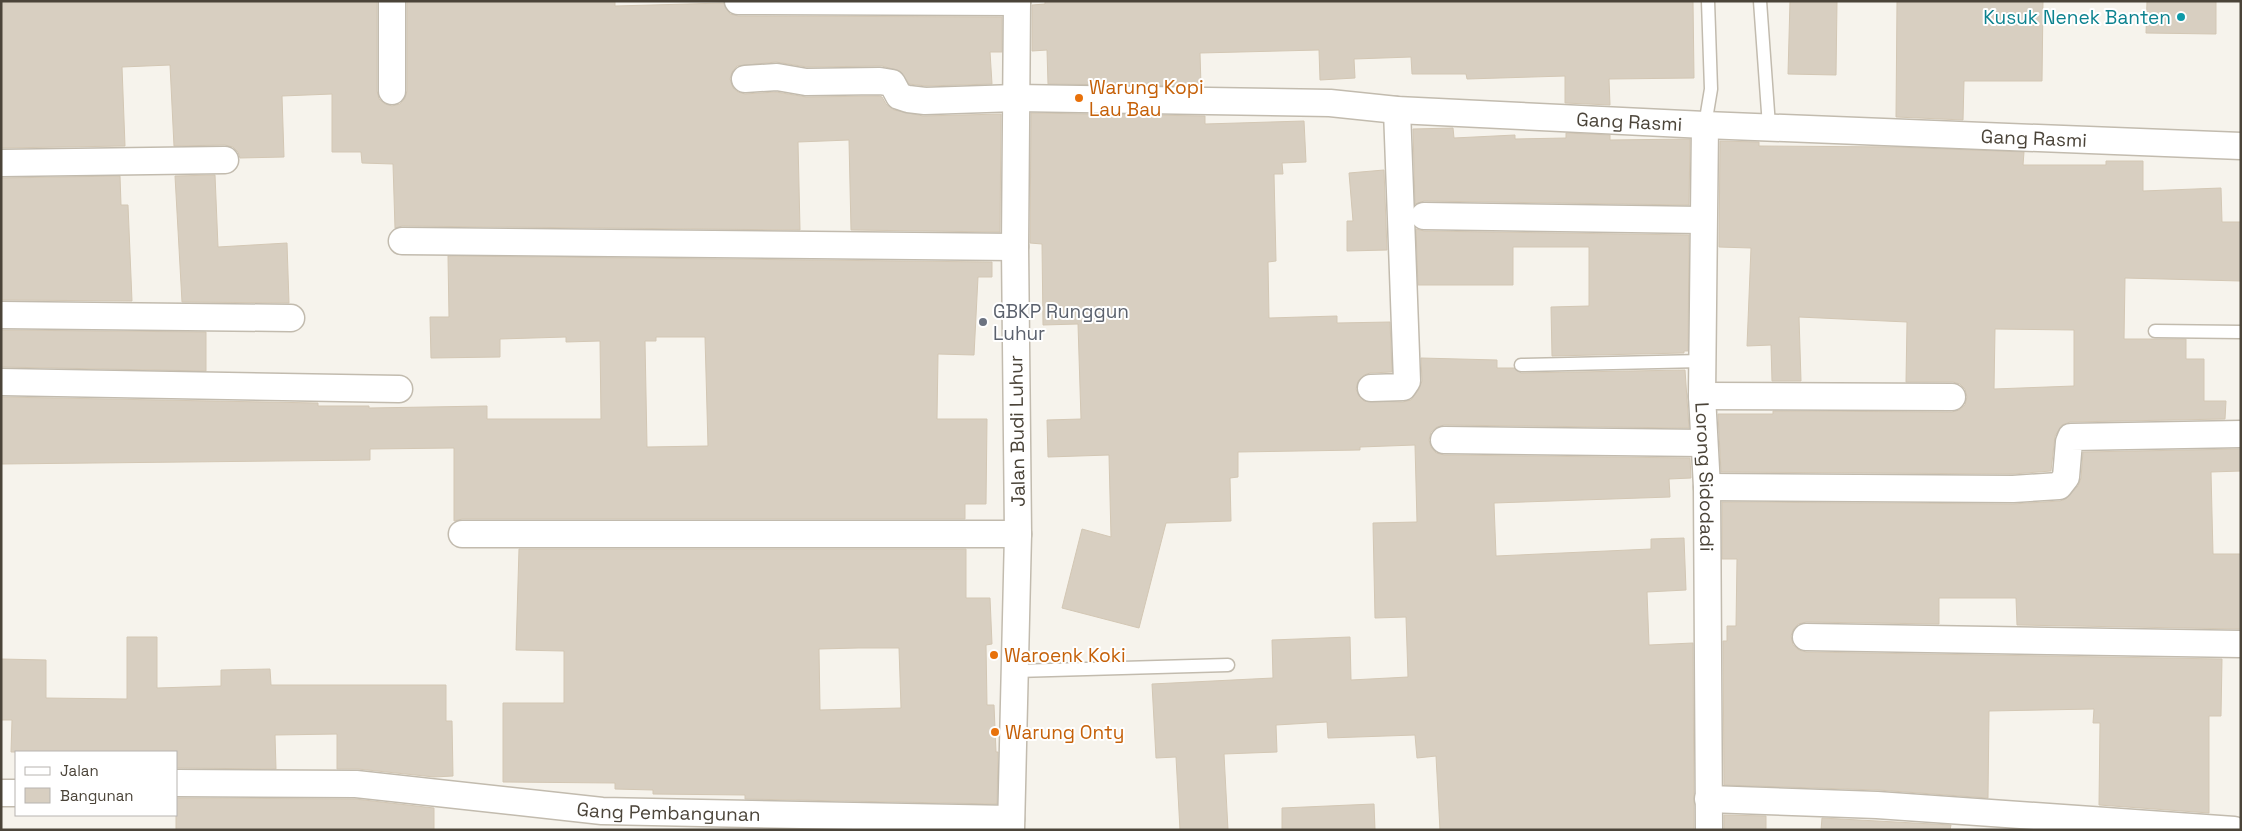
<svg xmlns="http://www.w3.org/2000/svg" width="2242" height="831" font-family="'Space Grotesk',sans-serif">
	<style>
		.building { fill: #d8cfc1; stroke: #d3c7b4; fill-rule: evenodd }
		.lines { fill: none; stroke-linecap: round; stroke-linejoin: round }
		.service-casing { stroke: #c2bbae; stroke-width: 15 }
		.minor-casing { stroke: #c2bbae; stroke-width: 29 }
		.service { stroke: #fff; stroke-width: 12 }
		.minor { stroke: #fff; stroke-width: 26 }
		.culture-dot { fill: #0f9aa8; stroke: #fff; stroke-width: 2 }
		.food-dot { fill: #e8710a; stroke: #fff; stroke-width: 2 }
		.worship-dot { fill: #6b7280; stroke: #fff; stroke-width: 2 }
		.labels { text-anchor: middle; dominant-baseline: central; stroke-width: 4; stroke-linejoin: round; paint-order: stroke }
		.culture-label { font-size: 19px; fill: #0d838f; stroke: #fff; text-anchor: end }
		.food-label { font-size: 19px; fill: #c56008; stroke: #fff; text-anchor: start }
		.street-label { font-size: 19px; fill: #4b4439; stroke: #fff }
		.worship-label { font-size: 19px; fill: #5b616d; stroke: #fff; text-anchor: start }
	</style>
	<rect width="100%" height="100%" fill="#f6f3ec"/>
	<g class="building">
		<path d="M1,1H377V91L379,99L385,104L392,106L400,104L405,98L407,91V1H615V6L724,3L730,14L738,16L1002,17V52H990L992,84L926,86L909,84L900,71L882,66L807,67L776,62L737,66L732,72L730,79L733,88L738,92L745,94L776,92L806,97L879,96L882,97L886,104L894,110L923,116L1001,114L1000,232L851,230L849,140L798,142L800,230L402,226L395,228L393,164L362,163L361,152H332V94L282,96L284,157L240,158L238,152L233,147L225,145L174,146L170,65L122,67L125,146L1,148Z"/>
		<path d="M1045,1H1693L1694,78L1609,79L1610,105L1565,103V76L1467,79L1466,74H1412L1411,57L1354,59L1355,78L1320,80L1319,50L1200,53L1201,86L1048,84L1047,50L1032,51V5L1045,4Z"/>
		<path d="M1790,1H1837L1836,75L1788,74Z"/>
		<path d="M1897,1H2043L2042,81H1964L1963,120L1896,117Z"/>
		<path d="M2147,1H2216V34L2146,33Z"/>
		<path d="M1031,113L1205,116V124L1304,121L1306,162L1282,163L1283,174H1274L1276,261L1268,262L1269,318L1337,316V323L1390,322L1392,372L1370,373L1364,375L1358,381L1356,389L1359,396L1364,401L1403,402L1411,400L1419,389L1422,381L1421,358L1497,360V368H1514L1521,373L1685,370L1689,428L1444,425L1437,427L1431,432L1429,440L1431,447L1436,453L1444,455L1690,458L1691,478L1669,479L1670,497L1494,503L1496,556L1651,549V539L1684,538L1686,590L1647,592L1649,645L1693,643L1694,830H1440L1436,756L1417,758L1415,735L1328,738L1327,722L1276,725L1277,752L1224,754L1228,830H1180L1176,757L1156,758L1152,684L1273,678L1272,640L1350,637L1351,680L1408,677L1406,617L1375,618L1373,523L1417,522L1415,445L1360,447V450L1238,452V477L1230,478L1231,521L1166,523L1139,628L1062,608L1082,529L1111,537L1109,455L1048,457L1047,420L1081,419L1078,324L1043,325L1042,244L1030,243Z"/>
		<path d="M1453,128L1454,138L1515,135V139L1566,138V133L1610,135V140L1690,139L1689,205L1424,201L1415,204L1413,129Z"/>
		<path d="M1720,141L1759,142V146L1896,147L2024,152L2023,165H2106V161H2143V191L2221,188L2222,222H2241V281L2125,278L2124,339H2186V359H2204V401H2226L2225,419L2070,422L2062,425L2055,436L2051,471L2013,474L1721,472L1718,414H1773V411L1952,412L1959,410L1965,405L1967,397L1965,389L1960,384L1953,382H1906L1907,322L1799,317L1801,381H1772L1771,345L1747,346L1751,248L1719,247ZM1995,329L2074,330V386L1994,389Z"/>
		<path d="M1384,170L1387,250L1347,251V221H1353L1349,173Z"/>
		<path d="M215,175L218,247L287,243L289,303L182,302L175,176Z"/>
		<path d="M120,176L121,205H128L132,301L2,300L1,178Z"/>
		<path d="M1416,229L1424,231L1689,235L1688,351H1684V353L1552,356L1551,307L1589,306V247H1513V285H1418Z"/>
		<path d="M448,256L992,262V277H978L974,355L938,354L937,419H987L986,504H965V519H462L454,521V448L370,449V460L1,464V397L318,403V406H369V408L487,406V419H601L600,341L566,342V337L500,339V357L431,358L430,317H449ZM656,337H705L708,446L647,447L645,341H656Z"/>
		<path d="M1,330L206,332V371L1,367Z"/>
		<path d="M2241,449V471L2211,472L2213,554H2241V629L2017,625L2016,598H1939V624L1806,622L1798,624L1793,630L1791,636L1793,645L1799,650L1806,652L2222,659L2221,716H2209V813L2099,805L2100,723H2093L2094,709L1989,711L1988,798L1878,790L1724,785L1723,641H1727V626H1736L1737,559H1722V502L2013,504L2060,501L2066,499L2078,486L2081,478L2083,452Z"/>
		<path d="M519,549H966V598H990L992,644L986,645L987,705H994L996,752H998L997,804L745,799V795L653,794V790L615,789V783L503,782V703H564V651L516,650ZM858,648H899L901,708L820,710L819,649Z"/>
		<path d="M127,637H157V688L221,686V670L270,669L271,685H446V721H452L453,776L434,777L358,769H337V734L275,735L276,769L176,768V752H11L12,720H1V659L46,660V698L127,699Z"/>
		<path d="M176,798L355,799L434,808V830H176Z"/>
		<path d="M1374,804L1375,830H1282V808Z"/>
		<path d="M1724,815L1766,816V830H1724Z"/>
		<path d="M1822,818L1951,825L1950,830H1821Z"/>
	</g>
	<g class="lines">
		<g class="service-casing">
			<g id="service">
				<path d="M1760,1L1769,126"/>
				<path d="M1705,125L1711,89L1708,1"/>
				<path d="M2155,331L2241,332"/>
				<path d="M1521,365L1702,361"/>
				<path d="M1015,671L1228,665"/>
			</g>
		</g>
		<g class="minor-casing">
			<g id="minor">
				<path d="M392,1V91"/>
				<path d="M738,1L1017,2"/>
				<path id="s1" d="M745,79L777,77L806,82L880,81L892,83L899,96L908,99L925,101L1016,98L1330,103L1397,110L1705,125L2241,146"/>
				<path id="s2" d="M1705,125L1702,396L1707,487L1709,830"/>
				<path d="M1,163L225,160"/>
				<path d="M1424,216L1702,220"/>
				<path d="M402,241L1015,247"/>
				<path d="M1,315L291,318"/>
				<path d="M1,382L399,389"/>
				<path d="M1371,388L1403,387L1407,381L1397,110"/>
				<path d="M1702,396L1952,397"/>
				<path d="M1444,440L1704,443"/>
				<path d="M1707,487L2013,489L2059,486L2066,477L2069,442L2071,437L2241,434"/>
				<path d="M462,534H1018"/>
				<path d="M1806,637L2241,644"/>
				<path id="s3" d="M176,783L356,784L602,811L1011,819"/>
				<path d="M1,793H16"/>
				<path d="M1708,799L1877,805L2234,830"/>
				<path d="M1011,830L1018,534L1015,247L1017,1"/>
			</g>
		</g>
		<use href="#service" class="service"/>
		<use href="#minor" class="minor"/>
	</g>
	<circle class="culture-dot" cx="2181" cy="17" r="5"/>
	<g class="food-dot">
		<circle cx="1079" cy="98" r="5"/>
		<circle cx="994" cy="655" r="5"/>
		<circle cx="995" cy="732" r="5"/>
	</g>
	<circle class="worship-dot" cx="983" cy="322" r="5"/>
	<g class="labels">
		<g class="culture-label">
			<text x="2171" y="17">Kusuk Nenek Banten</text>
		</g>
		<g class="food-label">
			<text x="1089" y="87">Warung Kopi<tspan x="1089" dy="22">Lau Bau</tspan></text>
			<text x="1004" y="655">Waroenk Koki</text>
			<text x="1005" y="732">Warung Onty</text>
		</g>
		<g class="street-label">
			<text stroke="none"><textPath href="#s1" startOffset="894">Gang Rasmi</textPath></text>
			<text stroke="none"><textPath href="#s1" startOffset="1299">Gang Rasmi</textPath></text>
			<text transform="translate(1017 431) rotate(-91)">Jalan Budi Luhur</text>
			<text stroke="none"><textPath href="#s2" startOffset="352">Lorong Sidodadi</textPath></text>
			<text stroke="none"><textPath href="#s3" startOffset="494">Gang Pembangunan</textPath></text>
		</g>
		<g class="worship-label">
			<text x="993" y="311">GBKP Runggun<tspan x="993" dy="22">Luhur</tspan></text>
		</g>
	</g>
	<rect width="2242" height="831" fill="none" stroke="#4b4439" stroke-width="5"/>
	<rect x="15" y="751" width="162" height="65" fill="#ffffff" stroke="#b7b4b0"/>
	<rect x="25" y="767" width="25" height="8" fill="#ffffff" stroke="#b7b4b0"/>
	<text x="60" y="776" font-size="15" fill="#4b4439">Jalan</text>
	<rect x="25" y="788" width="25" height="15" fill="#d8cfc1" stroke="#b7b4b0"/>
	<text x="60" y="801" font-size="15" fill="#4b4439">Bangunan</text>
</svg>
